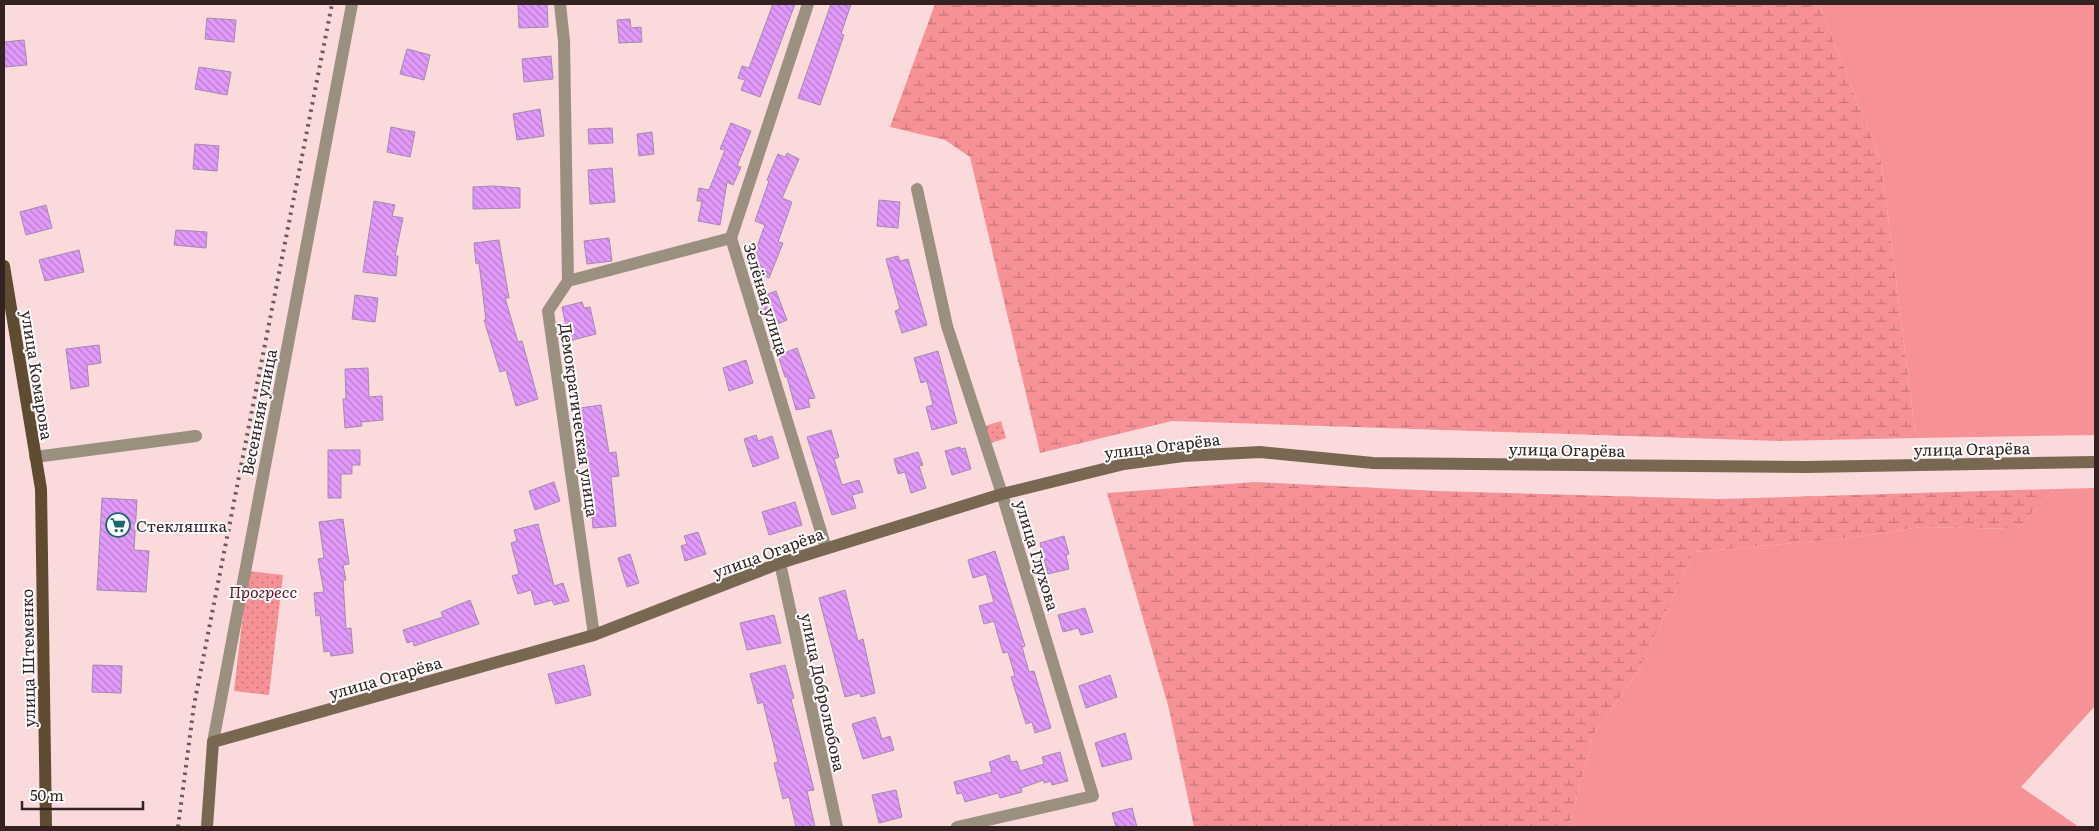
<svg xmlns="http://www.w3.org/2000/svg" width="2099" height="831" font-family="Literata,serif">
	<style>
		.grass { fill: #f69196 }
		.wetland { fill: url(#wetland-marsh) }
		.park { fill: url(#park-dots) }
		.building { fill: url(#building-back-hatch); stroke: #a48aad }
		.lines { fill: none; stroke-linecap: round; stroke-linejoin: round }
		.street { stroke: #9b9080; stroke-width: 12 }
		.secondary { stroke: #786851; stroke-width: 12 }
		.primary { stroke: #5f4c30; stroke-width: 12 }
		.rail { stroke: #6e5858; stroke-width: 4; stroke-dasharray: 2.5 5; stroke-linecap: butt }
		.labels { text-anchor: middle; dominant-baseline: central; stroke-width: 4; stroke-linejoin: round; paint-order: stroke }
		.street-label { font-size: 16px; fill: #342222; stroke: #fff }
		.poi-label { font-size: 16px; fill: #342222; stroke: #fff; text-anchor: start }
		.park-label { font-size: 16px; font-style: italic; fill: #5e101d; stroke: #fff }
	</style>
	<defs>
		<pattern id="wetland-marsh" width="20" height="14" patternUnits="userSpaceOnUse" patternTransform="scale(1.25)"><rect width="20" height="14" fill="#f69196"/><path d="M1 5h8M5 5V1M11 12h8M15 12V8" fill="none" stroke="#c8767a"/></pattern>
		<pattern id="park-dots" width="8" height="8" patternUnits="userSpaceOnUse" patternTransform="scale(1.25)"><rect width="8" height="8" fill="#f69196"/><path d="M2 2h.1M6 6h.1" fill="none" stroke="#c8767a" stroke-width="1.8" stroke-linecap="round"/></pattern>
		<pattern id="building-back-hatch" width="6" height="6" patternUnits="userSpaceOnUse" patternTransform="scale(1.25)"><rect width="6" height="6" fill="#e199fa"/><path d="M-1 5l2 2M0 0l6 6M5-1l2 2" fill="none" stroke="#b77cca"/></pattern>
	</defs>
	<rect width="100%" height="100%" fill="#fadadb"/>
	<g class="grass">
		<path d="M1819,4H2095V435L1916,438L1881,161Z"/>
		<path d="M2095,488V706L2021,787L2079,827H1569L1593,735L1639,670L1694,552L1850,538L1921,527L2017,529L2055,489Z"/>
	</g>
	<g class="wetland">
		<path d="M935,4H1819L1881,161L1916,438L1779,441L1172,421L1040,453L970,157L945,140L890,127Z"/>
		<path d="M1255,482L1438,491L1718,499L2055,489L2017,529L1921,527L1850,538L1694,552L1639,670L1593,735L1569,827H1194L1169,709L1107,493Z"/>
	</g>
	<g class="park">
		<path d="M1001,421L1006,438L991,443L985,426Z"/>
		<path d="M248,571L283,575L269,695L234,691Z"/>
	</g>
	<g class="building">
		<path d="M518,4H547L548,27L519,28Z"/>
		<path d="M773,4H795L760,97L741,90L745,80L738,78L742,66L749,68Z"/>
		<path d="M831,4H851L841,34L844,35L820,105L798,98Z"/>
		<path d="M207,18L236,20L234,42L205,39Z"/>
		<path d="M630,19L631,28L641,27L642,42L619,43L617,20Z"/>
		<path d="M24,40L27,65L4,67V42Z"/>
		<path d="M407,49L430,55L424,80L400,74Z"/>
		<path d="M551,56L553,79L524,82L522,59Z"/>
		<path d="M199,67L231,72L227,95L195,89Z"/>
		<path d="M540,109L544,136L517,140L513,114Z"/>
		<path d="M731,123L751,131L737,166L741,167L733,185L727,182L720,225L698,221L702,201H697L699,188L709,190L725,150L720,149Z"/>
		<path d="M391,127L415,132L410,157L387,152Z"/>
		<path d="M612,128L613,143L589,144L588,129Z"/>
		<path d="M652,132L654,154L639,156L637,134Z"/>
		<path d="M195,144L219,146L217,171L193,169Z"/>
		<path d="M787,153L799,159L782,198L792,202L778,242L783,243L769,278L756,272L759,266L751,263L765,225L755,221L769,181L767,180L778,154L785,157Z"/>
		<path d="M612,168L615,202L590,204L588,170Z"/>
		<path d="M493,186L520,188V208L473,209V187Z"/>
		<path d="M879,200L900,202L898,228L877,226Z"/>
		<path d="M374,201L395,205L392,216L403,218L395,256H398L396,276L363,272Z"/>
		<path d="M46,205L52,228L26,235L20,212Z"/>
		<path d="M176,230L207,232L206,248L174,245Z"/>
		<path d="M609,238L612,261L587,264L584,241Z"/>
		<path d="M499,240L509,298H505L518,342L522,341L538,399L516,406L506,370L500,372L484,320H486L479,263L476,264L474,243Z"/>
		<path d="M79,250L84,272L45,281L39,260Z"/>
		<path d="M898,256L900,261L908,259L927,325L902,333L895,311L900,309L886,259Z"/>
		<path d="M776,291L787,320L768,328L759,302L762,301L760,297Z"/>
		<path d="M355,295L378,298L375,322L352,319Z"/>
		<path d="M582,302L584,308L590,307L596,334L569,341L562,307Z"/>
		<path d="M99,345L101,363L87,365L89,386L71,389L66,349Z"/>
		<path d="M797,348L815,398L808,399L810,407L796,410L787,377H785L778,355Z"/>
		<path d="M938,351L957,423L932,430L926,407L933,405L927,381L921,383L914,358Z"/>
		<path d="M746,360L753,383L729,391L723,368Z"/>
		<path d="M368,368L369,397L382,396L383,420L361,422L362,426L345,428L343,399H346L345,369Z"/>
		<path d="M601,405L609,453L616,452L619,476L611,477L616,526L593,528L589,480L583,453L587,452L580,408Z"/>
		<path d="M831,430L839,457L834,459L842,485L859,480L863,492L852,495L856,508L832,515L807,437Z"/>
		<path d="M756,435L758,441L772,436L779,458L753,467L744,439Z"/>
		<path d="M960,447L961,449L965,448L971,469L952,475L945,451Z"/>
		<path d="M328,450H360V465H352V474H341V498H328Z"/>
		<path d="M918,452L923,465L919,466L926,488L911,493L905,472L898,474L894,459Z"/>
		<path d="M554,482L560,501L535,510L529,491Z"/>
		<path d="M102,498L137,500L134,550L149,551L146,592L97,590Z"/>
		<path d="M795,502L802,525L769,535L762,512Z"/>
		<path d="M343,519L349,564L343,565L346,580H343L346,629L351,628L353,653L331,656L330,651L324,652L320,615L316,616L314,593L324,592L318,559L324,558L319,522Z"/>
		<path d="M538,524L554,586L563,583L569,601L554,605L552,600L535,605L531,590L518,594L512,576L519,574L511,543L517,541L514,530Z"/>
		<path d="M698,532L706,554L685,561L681,546L687,544L684,536Z"/>
		<path d="M1064,536L1069,554L1066,555L1069,569L1048,574L1040,543Z"/>
		<path d="M995,551L1025,646L1022,647L1029,672L1034,671L1051,728L1035,733L1032,722L1026,724L1011,677L1015,676L1008,652L1003,653L994,621L984,624L979,606L994,602L986,574L973,578L968,560Z"/>
		<path d="M630,554L639,583L627,587L618,558Z"/>
		<path d="M845,590L858,641L863,639L875,693L861,697L860,693L845,697L819,598Z"/>
		<path d="M470,600L479,624L414,646L413,641L407,643L403,630L443,617L441,612Z"/>
		<path d="M1085,608L1093,632L1081,635L1078,628L1063,632L1058,615Z"/>
		<path d="M774,615L781,643L747,650L740,623Z"/>
		<path d="M93,665L122,666L121,693L92,692Z"/>
		<path d="M584,665L591,695L556,704L548,674Z"/>
		<path d="M785,665L794,698L791,699L814,790L807,791L815,827H796L789,797L783,799L774,763L778,762L763,702L758,704L750,674Z"/>
		<path d="M1110,675L1117,697L1086,708L1079,686Z"/>
		<path d="M875,717L882,739L890,736L894,750L863,759L852,724Z"/>
		<path d="M1125,733L1132,759L1102,767L1095,743Z"/>
		<path d="M1060,752L1068,781L1052,785L1051,781L1044,783V780L1021,788L1022,792L1000,798L998,793L965,802L962,793L957,794L954,782L992,772L989,762L1009,755L1011,762L1017,761L1020,771L1044,764L1042,757Z"/>
		<path d="M896,790L902,817L879,823L872,795Z"/>
		<path d="M1132,808L1137,827H1116L1112,813Z"/>
	</g>
	<g class="lines">
		<g class="street">
			<path d="M560,4L564,41L568,281L548,311L594,635"/>
			<path d="M808,4L731,238L826,548"/>
			<path d="M917,189L947,326L1002,494L1093,796L957,827"/>
			<path d="M568,281L731,238"/>
			<path d="M35,457L196,436"/>
			<path d="M780,563L837,827"/>
			<path d="M213,742L352,4"/>
		</g>
		<path class="secondary" d="M207,827L213,742L594,635L780,563L1002,494L1124,464L1183,456L1260,452L1373,463L1806,467L2095,462"/>
		<path class="primary" d="M4,266L41,489L46,827"/>
		<path class="rail" d="M178,827L194,705L332,4"/>
	</g>
	<defs>
		<g id="supermarket-ring" transform="scale(1.25)"><circle r="9.5" fill="#fff" stroke="#1b686a" stroke-width="1.5"/><path d="M-6-5.5h2.5l.6 2H6L4.5 2H-2.5L-4.4-4H-6ZM-1.5 3.2a1.3 1.3 0 1 0 .1 0ZM3 3.2a1.3 1.3 0 1 0 .1 0Z" fill="#1b686a"/></g>
	</defs>
	<g fill-rule="evenodd">
		<use href="#supermarket-ring" x="118" y="525"/>
	</g>
	<g class="labels">
		<g class="street-label">
			<text transform="translate(767 299) rotate(73)">Зелёная улица</text>
			<text transform="translate(38 375) rotate(81)">улица Комарова</text>
			<text transform="translate(258 412) rotate(-79)">Весенняя улица</text>
			<text transform="translate(580 420) rotate(82)">Демократическая улица</text>
			<text transform="translate(1162 445) rotate(-7)">улица Огарёва</text>
			<text transform="translate(1972 448) rotate(-1)">улица Огарёва</text>
			<text transform="translate(1567 449) rotate(1)">улица Огарёва</text>
			<text transform="translate(768 552) rotate(-20)">улица Огарёва</text>
			<text transform="translate(1038 555) rotate(73)">улица Глухова</text>
			<text transform="translate(27 658) rotate(-91)">улица Штеменко</text>
			<text transform="translate(385 677) rotate(-16)">улица Огарёва</text>
			<text transform="translate(824 692) rotate(78)">улица Добролюбова</text>
		</g>
		<g class="poi-label">
			<text x="136" y="525">Стекляшка</text>
		</g>
		<g class="park-label">
			<text x="263" y="591">Прогресс</text>
		</g>
	</g>
	<rect width="2099" height="831" fill="none" stroke="#342222" stroke-width="10"/>
	<path d="M22 801v8h121v-8" fill="none" stroke="#342222" stroke-width="2.5"/>
	<text x="30" y="801" font-size="15" fill="#342222" stroke="#ffffff" stroke-width="4" paint-order="stroke">50 m</text>
</svg>
